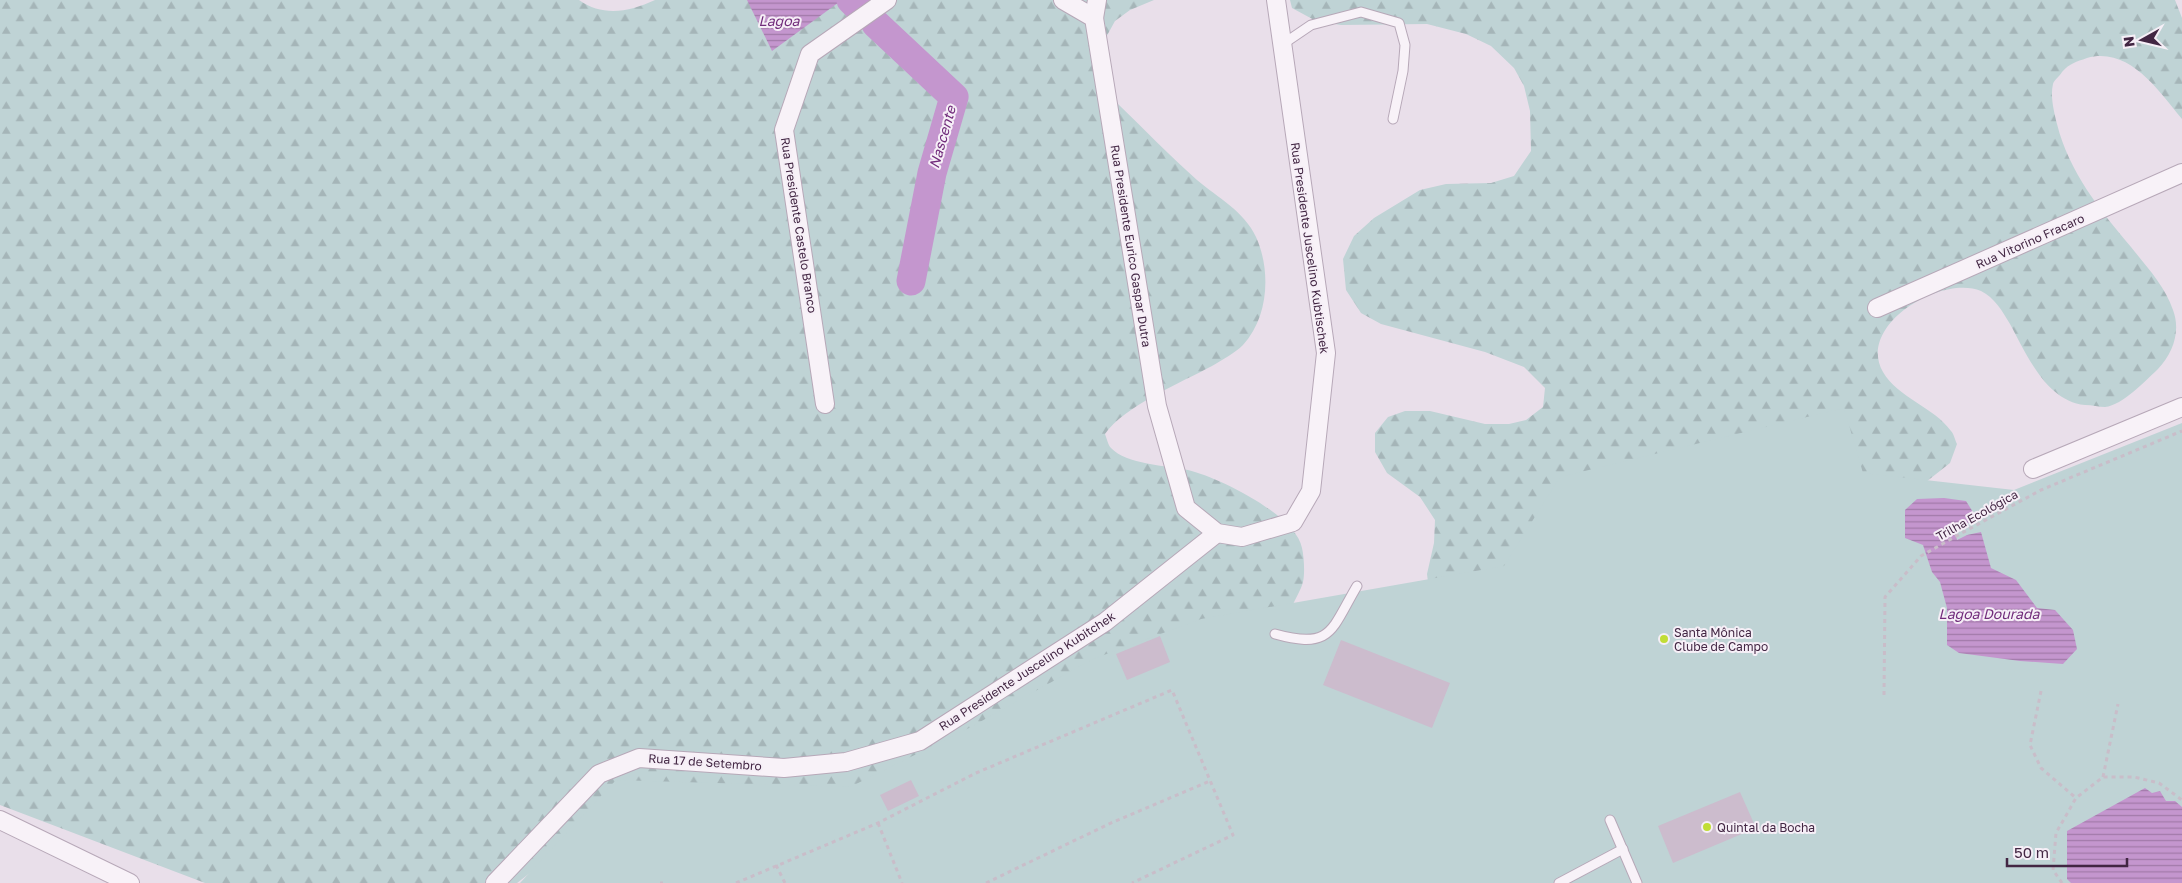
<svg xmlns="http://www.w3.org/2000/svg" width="2182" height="883" font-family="'Golos Text',sans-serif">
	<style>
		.forest { fill: url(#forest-firs) }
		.garden { fill: #bfd3d5 }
		.water { fill: url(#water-rules) }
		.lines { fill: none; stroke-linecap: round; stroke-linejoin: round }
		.river { stroke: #c496ce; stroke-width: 29 }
		.building { fill: #ccbccd }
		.lane-casing { stroke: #b7a8b8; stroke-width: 11 }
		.street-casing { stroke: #b7a8b8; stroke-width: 20 }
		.path { stroke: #c9bdc9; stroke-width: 3; stroke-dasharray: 4 4; stroke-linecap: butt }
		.lane { stroke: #f8f2f8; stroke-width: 9 }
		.street { stroke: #f8f2f8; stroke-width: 18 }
		.poi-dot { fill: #c1dd36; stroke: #f6eff7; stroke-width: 2 }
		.labels { text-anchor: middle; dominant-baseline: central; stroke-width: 4; stroke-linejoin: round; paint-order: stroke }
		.street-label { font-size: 12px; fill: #422643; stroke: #f6eff7 }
		.poi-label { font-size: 12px; fill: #422643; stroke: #f6eff7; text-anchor: start }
		.water-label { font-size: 14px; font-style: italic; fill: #712c7b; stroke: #f6eff7 }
	</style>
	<defs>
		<pattern id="forest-firs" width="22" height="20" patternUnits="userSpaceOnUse" patternTransform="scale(1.25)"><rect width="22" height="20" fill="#bfd3d5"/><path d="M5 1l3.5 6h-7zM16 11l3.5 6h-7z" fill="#a5b5b8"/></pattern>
		<pattern id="water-rules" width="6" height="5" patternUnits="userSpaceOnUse" patternTransform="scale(1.25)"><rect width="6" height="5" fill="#c496ce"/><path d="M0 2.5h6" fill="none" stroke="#a17aa9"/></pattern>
	</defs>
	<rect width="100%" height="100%" fill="#e9dfea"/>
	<g class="forest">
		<path d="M0,0H579C603,17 629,12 655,0H1154L1130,10L1115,21L1104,41L1109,89L1118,104C1144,129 1170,156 1197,180C1218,198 1244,211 1256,237C1271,270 1269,317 1243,345C1235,353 1222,360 1212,366C1182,382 1123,407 1105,434C1107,439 1108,445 1111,448C1126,464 1167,466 1188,470C1218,477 1296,515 1302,548C1304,557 1305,573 1303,582C1301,590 1295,599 1292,607L905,779L570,842L517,883H205L0,805Z"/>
		<path d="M1290,0H2175L2182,18V119C2159,91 2129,46 2087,58C2076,62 2070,63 2062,72C2060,76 2054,80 2053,84C2050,96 2054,112 2057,124C2069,172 2100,210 2131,247C2146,266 2165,286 2173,310C2181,331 2173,353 2158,369C2145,381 2123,405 2105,407C2099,407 2092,405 2085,405C2046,401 2027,355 2010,324C2003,312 1994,297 1981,291C1942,274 1856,325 1883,372C1898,398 1934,407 1951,431C1954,434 1955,440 1957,444L1950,463L1912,493L1431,606L1427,574L1434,543L1435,520L1420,497L1387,473L1375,452V433L1388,417L1405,411H1430L1485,424H1509L1526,420L1543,407L1545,388L1524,367L1485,352L1381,324L1361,313L1346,290L1343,259L1354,236L1374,218L1420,190L1446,184L1491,183L1514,176L1531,151L1530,111L1524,86L1514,68L1491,46L1466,34L1427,24L1341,25L1316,21L1292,8Z"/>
	</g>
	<path class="garden" d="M1844,408L1863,473L2014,490L2182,423V883H520L616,780L850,787L969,728L1093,659L1201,619L1504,566L1560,477Z"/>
	<g class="water">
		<path d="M747,0H842L772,51Z"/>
		<path d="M1944,498L1966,501L1976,517L1969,523L1954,527L1957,540L1967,535L1981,532L1991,568L2016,580L2037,608L2055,610L2073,630L2077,649L2063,664L2020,661L1959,653L1947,645V608L1940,582L1932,572L1923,545L1905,538V510L1917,499Z"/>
		<path d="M2145,788L2152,793L2160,791L2166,801H2175L2182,807V883H2071L2067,879V831Z"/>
	</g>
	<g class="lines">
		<g class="river">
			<path d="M851,0L857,6"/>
			<path d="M876,24L954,97L932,173L911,281"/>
		</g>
	</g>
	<g class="building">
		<path d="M1160,636L1170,662L1127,680L1116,654Z"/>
		<path d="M1341,640L1450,683L1432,728L1323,685Z"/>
		<path d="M911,780L919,796L888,811L880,795Z"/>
		<path d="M1740,792L1756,828L1673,863L1658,826Z"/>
	</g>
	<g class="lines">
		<g class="lane-casing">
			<g id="lane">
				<path d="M1283,44L1311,25L1361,12L1399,23L1405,45L1403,71L1393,119"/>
				<path d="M1275,634C1332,650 1331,630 1357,586"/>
				<path d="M1610,820L1637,883"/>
				<path d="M1559,883L1623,849"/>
			</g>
		</g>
		<g class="street-casing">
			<g id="street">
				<path d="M1063,0L1094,18L1157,406L1186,508L1217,533L1242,537L1293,522L1311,491L1326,353L1276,0"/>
				<path d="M1094,18L1097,0"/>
				<path d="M1877,308L2182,173"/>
				<path d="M825,404L784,130L810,54L887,0"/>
				<path d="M2033,469L2182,407"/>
				<path d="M0,820L130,883"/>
				<path d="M495,883L599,774L639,758L784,768L846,762L920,741L1105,622L1217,533"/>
			</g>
		</g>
		<g class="path">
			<path d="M2041,691L2030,745L2041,768L2076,798"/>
			<path d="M1884,695L1885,597L1921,556L1960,534L2041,490L2182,431"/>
			<path d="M2103,777L2118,704"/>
			<path d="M878,823L902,883"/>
			<path d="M776,865L785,883"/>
			<path d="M660,883H663"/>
			<path d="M736,883L878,823L976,773L1172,690L1233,835L1132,883"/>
			<path d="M986,883L1111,823L1210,781"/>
			<path d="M2062,883L2053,870L2056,833L2076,798L2103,777H2134L2159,783L2182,800"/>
		</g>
		<use href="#lane" class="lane"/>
		<use href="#street" class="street"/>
	</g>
	<g class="poi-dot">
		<circle cx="1664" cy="639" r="5"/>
		<circle cx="1707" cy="827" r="5"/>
	</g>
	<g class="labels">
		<g class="street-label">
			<text transform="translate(799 225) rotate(81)">Rua Presidente Castelo Branco</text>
			<text transform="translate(2030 241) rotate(-24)">Rua Vitorino Fracaro</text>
			<text transform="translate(1131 246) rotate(81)">Rua Presidente Eurico Gaspar Dutra</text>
			<text transform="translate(1310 248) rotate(82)">Rua Presidente Juscelino Kubtischek</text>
			<text transform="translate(1977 515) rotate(-29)">Trilha Ecológica</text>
			<text transform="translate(1027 671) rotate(-33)">Rua Presidente Juscelino Kubitchek</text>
			<text transform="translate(705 762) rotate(4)">Rua 17 de Setembro</text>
		</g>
		<g class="poi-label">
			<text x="1674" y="632">Santa Mônica<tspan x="1674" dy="14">Clube de Campo</tspan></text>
			<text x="1717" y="827">Quintal da Bocha</text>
		</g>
		<g class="water-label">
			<text x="779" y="20">Lagoa</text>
			<text transform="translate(942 137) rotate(-74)">Nascente</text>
			<text x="1989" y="613">Lagoa Dourada</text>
		</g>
	</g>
	<g transform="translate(2142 40) rotate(262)" stroke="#f6eff7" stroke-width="4" paint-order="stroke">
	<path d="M0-4L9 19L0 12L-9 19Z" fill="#422643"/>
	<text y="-8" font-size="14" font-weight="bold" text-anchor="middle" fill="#422643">N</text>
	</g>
	<path d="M2007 858v8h120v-8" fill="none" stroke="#422643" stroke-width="2.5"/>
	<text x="2014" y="858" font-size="15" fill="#422643" stroke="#f6eff7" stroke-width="4" paint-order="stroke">50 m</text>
</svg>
